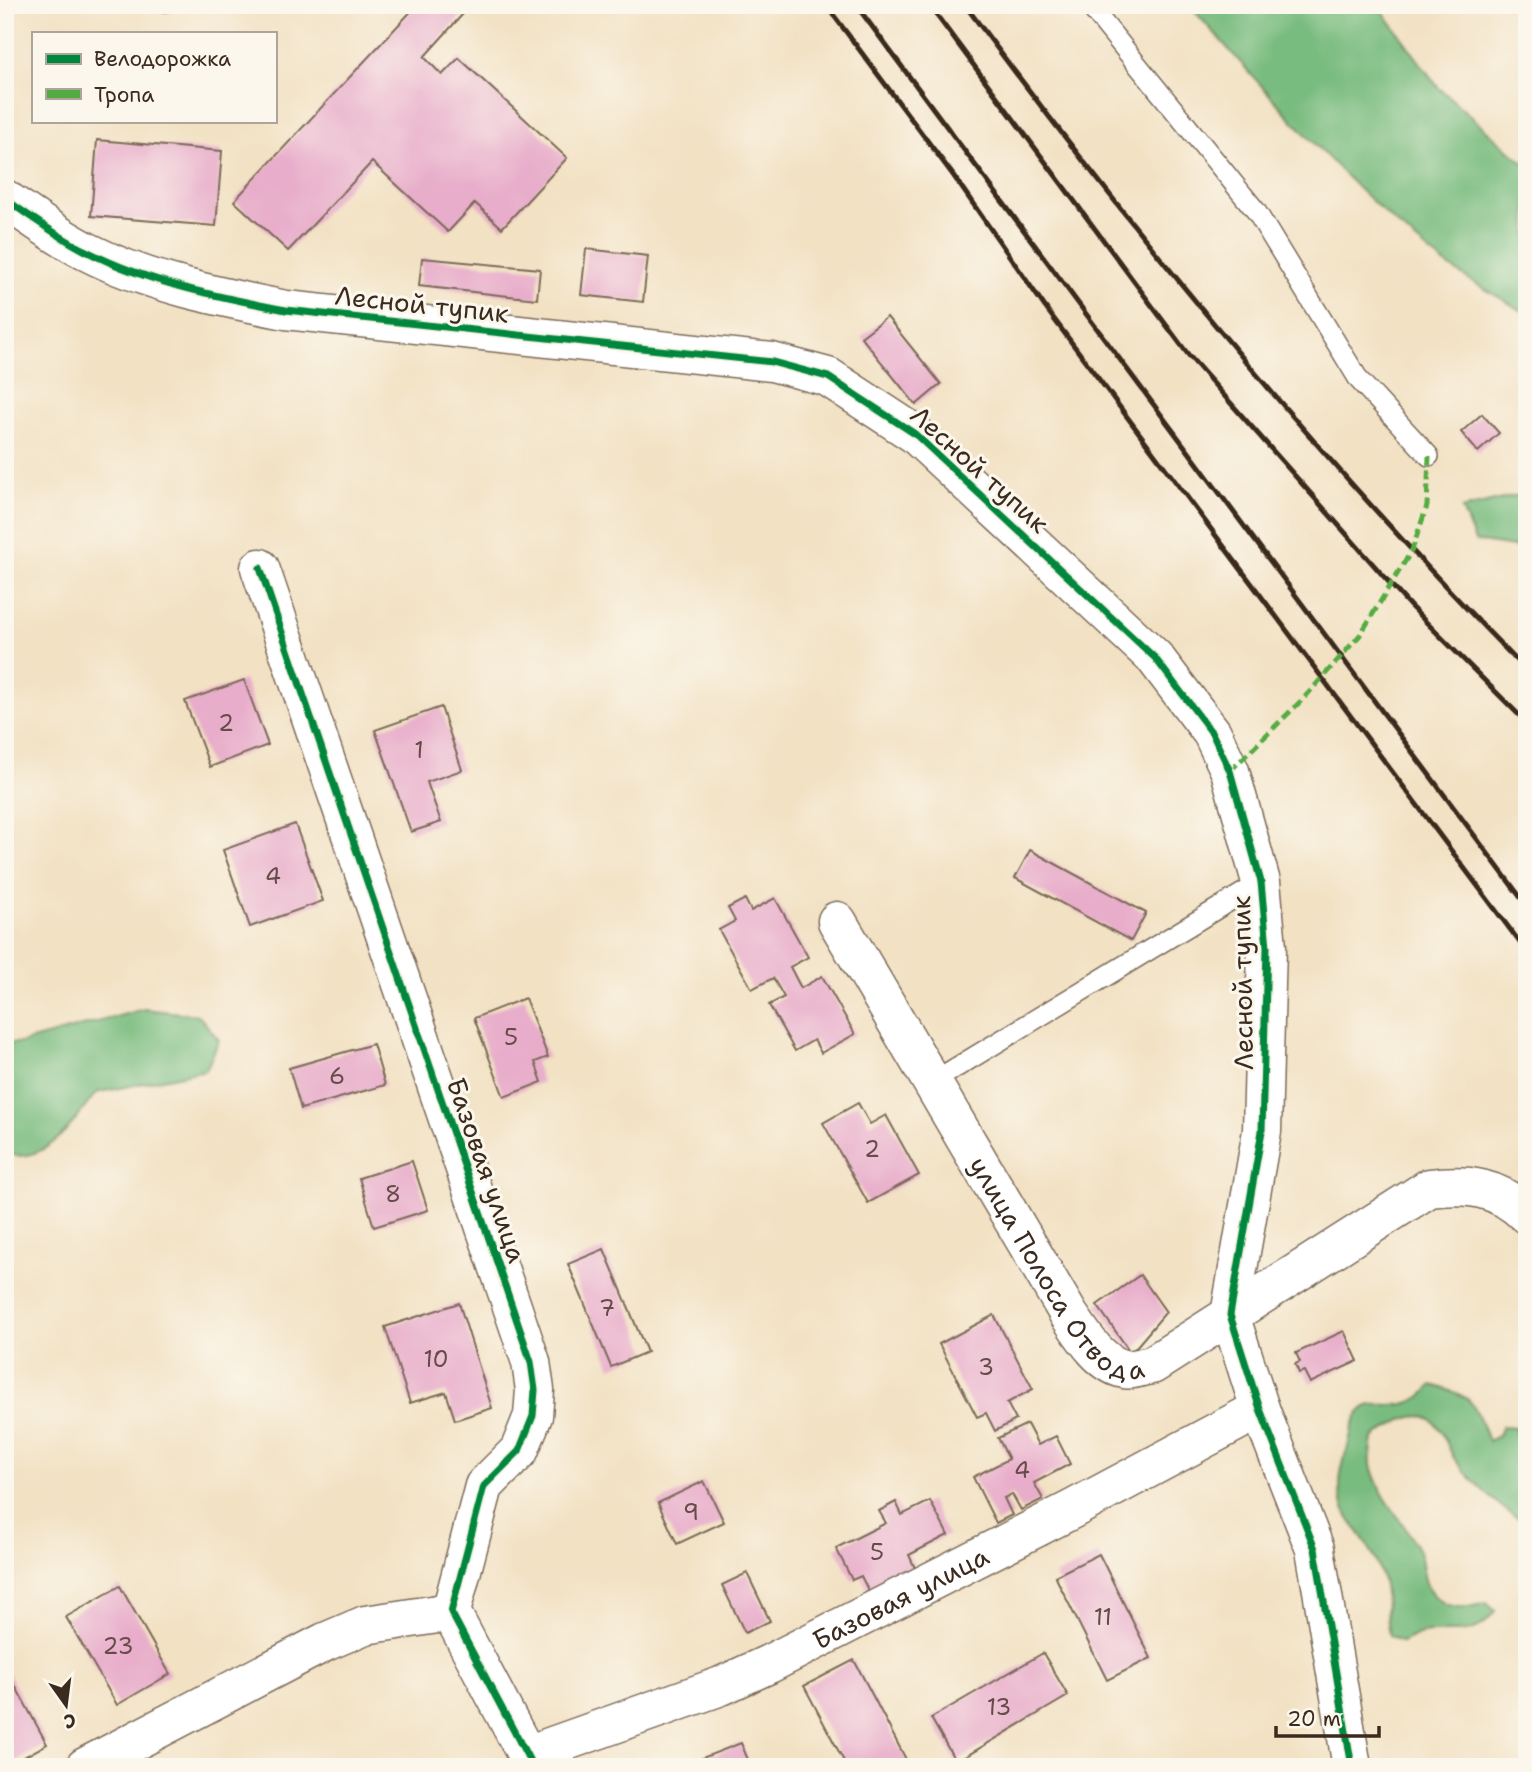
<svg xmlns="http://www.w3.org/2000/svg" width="1532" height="1772" font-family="'Shantell Sans',sans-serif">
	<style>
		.forest { fill: #79bc7f; stroke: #5a734e; stroke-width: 2 }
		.building { fill: #e8adca }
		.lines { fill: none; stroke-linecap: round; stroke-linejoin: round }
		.service-casing { stroke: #7b6a58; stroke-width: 22 }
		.minor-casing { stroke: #7b6a58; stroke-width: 41 }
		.service { stroke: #fff; stroke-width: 19 }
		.minor { stroke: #fff; stroke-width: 38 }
		.rail { stroke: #3b2a1e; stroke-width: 5 }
		.quiet { stroke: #55ab43; stroke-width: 5; stroke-dasharray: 10 5; stroke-linecap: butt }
		.cycleway-casing { stroke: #fbf7ec; stroke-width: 11 }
		.cycleway { stroke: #00873e; stroke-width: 7 }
		.labels { text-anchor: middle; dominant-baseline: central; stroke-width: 6; stroke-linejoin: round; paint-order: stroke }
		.number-label { font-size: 23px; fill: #664b49 }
		.street-label { font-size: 26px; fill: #3b2a1e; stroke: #fbf7ec }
	</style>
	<rect width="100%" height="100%" fill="#fbf7ec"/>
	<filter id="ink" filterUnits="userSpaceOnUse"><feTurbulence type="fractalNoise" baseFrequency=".0143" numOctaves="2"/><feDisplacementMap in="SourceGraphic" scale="14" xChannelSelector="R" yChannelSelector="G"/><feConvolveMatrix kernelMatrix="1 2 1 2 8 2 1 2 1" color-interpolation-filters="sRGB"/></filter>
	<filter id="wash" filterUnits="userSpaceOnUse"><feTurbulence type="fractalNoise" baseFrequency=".00686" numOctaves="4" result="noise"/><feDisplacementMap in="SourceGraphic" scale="28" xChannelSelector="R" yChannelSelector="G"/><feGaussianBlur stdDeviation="1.57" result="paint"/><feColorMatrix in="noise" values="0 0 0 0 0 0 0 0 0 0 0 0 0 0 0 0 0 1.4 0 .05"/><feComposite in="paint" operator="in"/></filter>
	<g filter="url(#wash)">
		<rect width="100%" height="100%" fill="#f2e1c3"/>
		<g class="forest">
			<path d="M1189,5H1378L1438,87L1527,166V314C1497,295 1464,279 1436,257C1344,184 1268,92 1189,5Z"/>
			<path d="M1527,489V549L1475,541L1462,509L1519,495Z"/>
			<path d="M144,1009L198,1015L219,1040L206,1070L96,1093C76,1119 45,1168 5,1153V1043H21Z"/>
			<path d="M1432,1385C1478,1398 1472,1401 1488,1441L1498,1436L1502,1426L1515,1427L1518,1439L1516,1477L1527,1498V1521C1508,1518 1465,1474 1454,1458C1447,1446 1441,1423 1428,1418C1410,1411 1387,1428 1373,1438C1372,1446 1370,1457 1371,1465C1378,1496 1404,1521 1418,1549C1426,1564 1418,1587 1441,1601C1456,1611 1471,1607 1487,1603L1495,1611C1478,1638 1456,1631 1429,1632C1420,1632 1410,1638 1402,1642L1389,1635C1384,1616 1388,1596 1382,1577C1366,1521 1323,1521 1347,1450C1351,1437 1351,1421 1362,1410C1377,1395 1406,1420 1432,1385Z"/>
		</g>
		<g id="blocks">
			<g class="building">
				<path d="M163,5H210V7L163,12Z"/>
				<path d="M417,5H451L462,15L424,57L442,75L459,58L567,158L502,228L475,203L448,232L372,162L288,251L234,201Z"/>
				<path d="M97,140L222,151L216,226L91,216Z"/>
				<path d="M586,249L648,256L643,302L581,295Z"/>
				<path d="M422,258L540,269L537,299L419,286Z"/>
				<path d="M887,317L941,384L916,405L861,337Z"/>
				<path d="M1482,414L1499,433L1478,452L1461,432Z"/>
				<path d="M244,680L268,745L210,767L185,701Z"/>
				<path d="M441,707L462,770L427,782L441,822L411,832L375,730Z"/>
				<path d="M295,824L323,901L250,927L223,850Z"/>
				<path d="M1030,850L1146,913L1131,941L1015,878Z"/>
				<path d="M775,898L808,957L790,967L801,988L822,976L855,1034L821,1053L814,1040L795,1051L769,1005L784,997L773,978L752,989L719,930L735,921L728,908L745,899L751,911Z"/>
				<path d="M525,998L548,1057L535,1062L542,1082L504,1097L474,1018Z"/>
				<path d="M373,1044L385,1085L301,1109L289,1068Z"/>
				<path d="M858,1103L870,1124L886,1115L919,1175L868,1203L823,1123Z"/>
				<path d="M412,1161L428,1210L374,1227L359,1178Z"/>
				<path d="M604,1249L647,1352L611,1367L568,1264Z"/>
				<path d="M1140,1275L1166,1312L1131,1353L1097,1305Z"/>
				<path d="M459,1303L492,1408L455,1420L446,1392L410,1403L385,1327Z"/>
				<path d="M994,1315L1033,1389L1007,1403L1016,1420L995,1431L986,1413L977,1417L939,1344Z"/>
				<path d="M1344,1331L1358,1361L1310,1383L1304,1371L1299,1373L1295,1364L1300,1362L1296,1353Z"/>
				<path d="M1027,1424L1038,1445L1056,1436L1070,1464L1034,1483L1043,1499L1021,1510L1012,1494L1004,1498L1012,1515L996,1523L973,1477L1009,1459L998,1438Z"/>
				<path d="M704,1481L724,1522L677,1544L658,1503Z"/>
				<path d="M930,1501L948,1535L909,1555L920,1579L874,1602L861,1576L852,1580L836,1548L886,1523L879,1511L896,1502L902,1515Z"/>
				<path d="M1099,1554L1151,1658L1107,1680L1055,1576Z"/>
				<path d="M747,1573L770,1621L745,1633L722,1585Z"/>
				<path d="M120,1586L170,1674L117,1705L66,1617Z"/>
				<path d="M1043,1653L1068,1696L956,1762L931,1718Z"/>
				<path d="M854,1660L910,1767H847L804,1686Z"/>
				<path d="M5,1667L47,1744L6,1767H5Z"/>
				<path d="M741,1743L751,1767H706L702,1758Z"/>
			</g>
		</g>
	</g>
	<g filter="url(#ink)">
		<use href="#blocks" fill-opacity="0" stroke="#7b6a58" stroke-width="2"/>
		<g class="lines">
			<g class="service-casing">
				<g id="service">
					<path d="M1089,5L1256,211L1359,380L1429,456"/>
					<path d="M934,1081L1261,882"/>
				</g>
			</g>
			<g class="minor-casing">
				<g id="minor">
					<path d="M5,199C31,217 58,237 86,251C148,283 219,297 286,310L772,362L828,377L915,434L1155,658L1212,733L1230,771L1261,882L1267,947L1262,1131L1230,1315L1260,1409L1315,1549L1352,1767"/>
					<path d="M260,568L531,1362L535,1390L533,1416L519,1451L484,1486L451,1612L533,1767"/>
					<path id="s1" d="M837,921L1069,1315C1082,1334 1100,1364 1124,1369C1132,1371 1144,1366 1152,1365L1429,1188C1468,1183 1498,1187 1527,1215"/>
					<path id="s2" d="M527,1755L721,1686L769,1664L1071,1510L1260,1409"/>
					<path d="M85,1767L325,1642L365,1625L451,1612"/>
				</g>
			</g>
			<use href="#service" class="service"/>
			<use href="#minor" class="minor"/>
			<g class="rail">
				<path d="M826,5L953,175L1045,307L1527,952"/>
				<path d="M856,5L1527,906"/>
				<path d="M929,5L1190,357L1410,606L1527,723"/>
				<path d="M965,5C1137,238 1323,464 1527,671"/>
			</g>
			<path class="quiet" d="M1230,771L1305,697L1360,635L1412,550L1427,506L1429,456"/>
			<g class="cycleway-casing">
				<g id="cycleway">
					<path d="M5,199C31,217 58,237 86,251C148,283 219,297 286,310L772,362L828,377L915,434L1155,658L1212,733L1230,771L1261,882L1267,947L1262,1131L1230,1315L1260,1409L1315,1549L1352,1767"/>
					<path d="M260,568L531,1362L535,1390L533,1416L519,1451L484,1486L451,1612L533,1767"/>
				</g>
			</g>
			<use href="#cycleway" class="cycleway"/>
		</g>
	</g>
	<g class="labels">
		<g class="number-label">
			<text x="226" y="723">2</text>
			<text x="419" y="750">1</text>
			<text x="273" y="876">4</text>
			<text x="511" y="1037">5</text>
			<text x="337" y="1076">6</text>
			<text x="872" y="1149">2</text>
			<text x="393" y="1194">8</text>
			<text x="607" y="1308">7</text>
			<text x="436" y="1359">10</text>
			<text x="986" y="1367">3</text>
			<text x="1022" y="1470">4</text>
			<text x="691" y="1512">9</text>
			<text x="877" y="1552">5</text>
			<text x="1103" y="1617">11</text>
			<text x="118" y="1646">23</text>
			<text x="999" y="1707">13</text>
		</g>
		<g class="street-label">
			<text transform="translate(422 304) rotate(6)">Лесной тупик</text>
			<text transform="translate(980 469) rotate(42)">Лесной тупик</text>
			<text transform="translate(1242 983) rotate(-91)">Лесной тупик</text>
			<text transform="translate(487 1170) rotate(71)">Базовая улица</text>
			<text stroke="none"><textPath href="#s1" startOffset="416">улица Полоса Отвода</textPath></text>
			<text stroke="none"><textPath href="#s2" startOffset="406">Базовая улица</textPath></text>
		</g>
	</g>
	<rect width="1532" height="1772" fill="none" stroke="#fbf7ec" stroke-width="28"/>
	<rect x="32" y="32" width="245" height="91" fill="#fbf7ec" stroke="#aea59a" stroke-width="2"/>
	<rect x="46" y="54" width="35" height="10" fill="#00873e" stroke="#aea59a" stroke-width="2"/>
	<text x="94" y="66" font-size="21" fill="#3b2a1e">Велодорожка</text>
	<rect x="46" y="89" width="35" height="10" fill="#55ab43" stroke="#aea59a" stroke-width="2"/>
	<text x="94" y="102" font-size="21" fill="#3b2a1e">Тропа</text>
	<g transform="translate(66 1705) rotate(166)" stroke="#fbf7ec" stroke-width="5" paint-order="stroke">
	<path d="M0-5L12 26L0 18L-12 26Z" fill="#3b2a1e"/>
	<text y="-10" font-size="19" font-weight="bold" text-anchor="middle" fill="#3b2a1e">С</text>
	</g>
	<path d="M1276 1726v10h103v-10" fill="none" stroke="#3b2a1e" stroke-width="3.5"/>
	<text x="1287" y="1726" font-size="21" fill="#3b2a1e" stroke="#fbf7ec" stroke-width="5" paint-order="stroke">20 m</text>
</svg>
